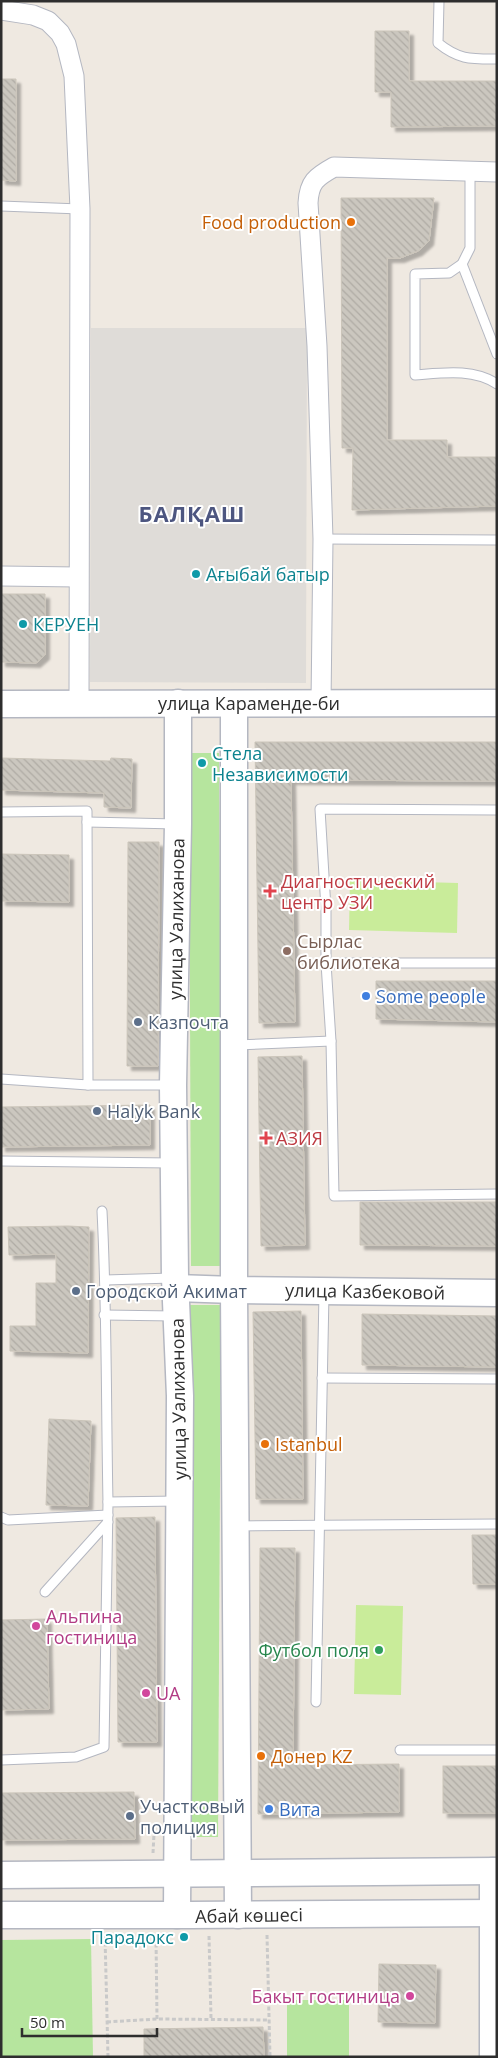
<svg xmlns="http://www.w3.org/2000/svg" width="498" height="2058" font-family="'Open Sans',sans-serif">
	<style>
		.grass { fill: #b6e59e }
		.pitch { fill: #c9ec9a }
		.plaza { fill: #dfdcd8 }
		.building { fill: url(#building-back-hatch); stroke: #cbc5ba; filter: url(#shadow) }
		.lines { fill: none; stroke-linecap: round; stroke-linejoin: round }
		.lane-casing { stroke: #b4b7c1; stroke-width: 11 }
		.street-casing { stroke: #b4b7c1; stroke-width: 21 }
		.secondary-casing { stroke: #b4b7c1; stroke-width: 29 }
		.path { stroke: #c9c9c9; stroke-width: 3; stroke-dasharray: 4 2.5; stroke-linecap: butt }
		.lane { stroke: #fff; stroke-width: 9 }
		.street { stroke: #fff; stroke-width: 19 }
		.secondary { stroke: #fff; stroke-width: 26 }
		.food-dot { fill: #e8710a; stroke: #fff; stroke-width: 2 }
		.culture-dot { fill: #0f9aa8; stroke: #fff; stroke-width: 2 }
		.health-dot { fill: #e0444e; stroke: #fff; stroke-width: 2 }
		.education-dot { fill: #8d6e63; stroke: #fff; stroke-width: 2 }
		.shop-dot { fill: #3f7fe0; stroke: #fff; stroke-width: 2 }
		.service-dot { fill: #5c6f8a; stroke: #fff; stroke-width: 2 }
		.hotel-dot { fill: #d1479c; stroke: #fff; stroke-width: 2 }
		.leisure-dot { fill: #2e9e5b; stroke: #fff; stroke-width: 2 }
		.labels { text-anchor: middle; dominant-baseline: central; stroke-width: 4; stroke-linejoin: round; paint-order: stroke }
		.food-label { font-size: 18px; fill: #c56008; stroke: #fff; text-anchor: start }
		.culture-label { font-size: 18px; fill: #0d838f; stroke: #fff; text-anchor: start }
		.street-label { font-size: 18px; fill: #2e2e2e; stroke: #fff }
		.health-label { font-size: 18px; fill: #be3a42; stroke: #fff; text-anchor: start }
		.education-label { font-size: 18px; fill: #785e54; stroke: #fff; text-anchor: start }
		.shop-label { font-size: 18px; fill: #366cbe; stroke: #fff; text-anchor: start }
		.service-label { font-size: 18px; fill: #4e5e75; stroke: #fff; text-anchor: start }
		.hotel-label { font-size: 18px; fill: #b23c85; stroke: #fff; text-anchor: start }
		.leisure-label { font-size: 18px; fill: #27864d; stroke: #fff; text-anchor: end }
		.district-label { font-size: 22px; font-weight: bold; letter-spacing: 1px; fill: #4d5680; stroke: #fff }
	</style>
	<defs>
		<pattern id="building-back-hatch" width="6" height="6" patternUnits="userSpaceOnUse" patternTransform="scale(1.25)"><rect width="6" height="6" fill="#cbc7bf"/><path d="M-1 5l2 2M0 0l6 6M5-1l2 2" fill="none" stroke="#afaba4"/></pattern>
		<filter id="shadow"><feDropShadow dx="4.5" dy="4.5" stdDeviation="1" flood-color="#0004"/></filter>
	</defs>
	<rect width="100%" height="100%" fill="#efe9e1"/>
	<g class="grass">
		<path d="M189,753H219L222,1266H191Z"/>
		<path d="M189,1305H221L218,1837H186Z"/>
		<path d="M91,1939L93,2057H1V1940Z"/>
		<rect x="287" y="2000" width="62" height="57"/>
	</g>
	<g class="pitch">
		<path d="M350,880L458,883L457,933L349,930Z"/>
		<path d="M356,1605L403,1606L401,1695L354,1694Z"/>
	</g>
	<path class="plaza" d="M91,328H307L306,683L90,682Z"/>
	<g class="building">
		<path d="M375,31H409V81H497V126L391,127V92H375Z"/>
		<path d="M1,79H16V181L1,180Z"/>
		<path d="M341,198H434L429,241L418,251L400,258H387V440H447V457H497V506L352,510L353,448H342Z"/>
		<path d="M1,594H45V655L36,663L1,662Z"/>
		<path d="M255,742H497V781L291,780L295,1022L259,1023Z"/>
		<path d="M1,758L110,761L111,758L132,759L131,808L104,807V793L1,790Z"/>
		<path d="M128,842H159L158,1066H127Z"/>
		<path d="M1,854L69,855V902L1,901Z"/>
		<path d="M376,981H497V1022L376,1019Z"/>
		<path d="M302,1056L305,1245L261,1246L258,1057Z"/>
		<path d="M150,1105V1145L1,1147V1107Z"/>
		<path d="M360,1202H497V1246L360,1245Z"/>
		<path d="M68,1226L89,1227L88,1353L10,1351V1326H36V1283H56V1254L9,1255L8,1227Z"/>
		<path d="M301,1311L303,1499H256L253,1312Z"/>
		<path d="M362,1314L497,1316V1367L362,1365Z"/>
		<path d="M49,1419L91,1421L88,1506L46,1505Z"/>
		<path d="M155,1517L157,1742H118L116,1518Z"/>
		<path d="M472,1535H497V1584H473Z"/>
		<path d="M260,1548H295L293,1765L399,1764V1812L258,1814Z"/>
		<path d="M47,1619L49,1709L1,1710V1620Z"/>
		<rect x="443" y="1766" width="54" height="47"/>
		<path d="M134,1792L135,1839L1,1840V1793Z"/>
		<path d="M379,1964L436,1965L435,2023L378,2022Z"/>
		<path d="M263,2027L264,2057H144V2029Z"/>
	</g>
	<g class="lines">
		<g class="lane-casing">
			<g id="lane">
				<path d="M439,1L438,43C459,60 471,59 497,59"/>
				<path d="M470,172V248L462,264L449,273L415,274V375C442,373 473,368 497,384"/>
				<path d="M1,206L80,209"/>
				<path d="M462,264L497,354"/>
				<path d="M323,539L497,540"/>
				<path d="M497,810L320,809L326,909V963L331,1041L334,1196L497,1194"/>
				<path d="M1,812L87,811L88,1085L1,1079"/>
				<path d="M87,822L177,824"/>
				<path d="M326,963H497"/>
				<path d="M236,1045L331,1041"/>
				<path d="M88,1085H170"/>
				<path d="M1,1161L171,1163"/>
				<path d="M102,1211C107,1308 106,1405 108,1502"/>
				<path d="M105,1280L172,1278"/>
				<path d="M104,1315L174,1316"/>
				<path d="M322,1378L497,1379"/>
				<path d="M1,1517L8,1520L108,1515"/>
				<path d="M237,1526L497,1524"/>
				<path d="M45,1592L108,1522"/>
				<path d="M316,1702L324,1293"/>
				<path d="M400,1750H497"/>
				<path d="M1,1760L76,1757L104,1747L108,1502L178,1501"/>
			</g>
		</g>
		<g class="street-casing">
			<g id="street">
				<path d="M1,10L33,15L48,21L60,33L66,44L74,76L80,209L79,704"/>
				<path d="M1,576L78,577"/>
				<path d="M321,703L323,539L317,346L308,203C309,182 316,177 334,167L497,172"/>
			</g>
		</g>
		<g class="secondary-casing">
			<g id="secondary">
				<path d="M1,704L497,703"/>
				<path d="M234,704V1290L238,1915"/>
				<path d="M176,1288L234,1290L497,1293"/>
				<path d="M1,1875L497,1871"/>
				<path d="M1,1915H190L497,1913"/>
				<path d="M177,1915L180,1396L175,1278L173,1085L178,824V703"/>
				<path d="M493,2057V1871"/>
			</g>
		</g>
		<g class="path">
			<path d="M153,1853L154,1834"/>
			<path d="M267,1935L270,2057"/>
			<path d="M105,1936L108,2057"/>
			<path d="M209,1936L211,2019"/>
			<path d="M156,1937L157,2019"/>
			<path d="M107,2022L157,2019L269,2020"/>
		</g>
		<use href="#lane" class="lane"/>
		<use href="#street" class="street"/>
		<use href="#secondary" class="secondary"/>
	</g>
	<g class="food-dot">
		<circle cx="351" cy="222" r="5"/>
		<circle cx="265" cy="1444" r="5"/>
		<circle cx="261" cy="1756" r="5"/>
	</g>
	<g class="culture-dot">
		<circle cx="196" cy="574" r="5"/>
		<circle cx="23" cy="624" r="5"/>
		<circle cx="202" cy="763" r="5"/>
		<circle cx="184" cy="1937" r="5"/>
	</g>
	<g class="health-dot">
		<path d="M267.5 883.5h5v5h5v5h-5v5h-5v-5h-5v-5h5z"/>
		<path d="M263.5 1130.5h5v5h5v5h-5v5h-5v-5h-5v-5h5z"/>
	</g>
	<circle class="education-dot" cx="287" cy="951" r="5"/>
	<g class="shop-dot">
		<circle cx="366" cy="996" r="5"/>
		<circle cx="269" cy="1809" r="5"/>
	</g>
	<g class="service-dot">
		<circle cx="138" cy="1022" r="5"/>
		<circle cx="97" cy="1111" r="5"/>
		<circle cx="76" cy="1291" r="5"/>
		<circle cx="130" cy="1816" r="5"/>
	</g>
	<g class="hotel-dot">
		<circle cx="36" cy="1626" r="5"/>
		<circle cx="146" cy="1693" r="5"/>
		<circle cx="410" cy="1996" r="5"/>
	</g>
	<circle class="leisure-dot" cx="379" cy="1650" r="5"/>
	<g class="labels">
		<g class="food-label">
			<text x="341" y="222" text-anchor="end">Food production</text>
			<text x="275" y="1444">Istanbul</text>
			<text x="271" y="1756">Донер KZ</text>
		</g>
		<g class="culture-label">
			<text x="206" y="574">Ағыбай батыр</text>
			<text x="33" y="624">КЕРУЕН</text>
			<text x="212" y="753">Стела<tspan x="212" dy="21">Независимости</tspan></text>
			<text x="174" y="1937" text-anchor="end">Парадокс</text>
		</g>
		<g class="street-label">
			<text x="249" y="703">улица Караменде-би</text>
			<text transform="translate(176 919) rotate(-89)">улица Уалиханова</text>
			<text transform="translate(365 1291) rotate(1)">улица Казбековой</text>
			<text transform="translate(178 1399) rotate(-91)">улица Уалиханова</text>
			<text transform="translate(249 1915) rotate(-1)">Абай көшесі</text>
		</g>
		<g class="health-label">
			<text x="281" y="881">Диагностический<tspan x="281" dy="21">центр УЗИ</tspan></text>
			<text x="276" y="1138">АЗИЯ</text>
		</g>
		<g class="education-label">
			<text x="297" y="941">Сырлас<tspan x="297" dy="21">библиотека</tspan></text>
		</g>
		<g class="shop-label">
			<text x="376" y="996">Some people</text>
			<text x="279" y="1809">Вита</text>
		</g>
		<g class="service-label">
			<text x="148" y="1022">Казпочта</text>
			<text x="107" y="1111">Halyk Bank</text>
			<text x="86" y="1291">Городской Акимат</text>
			<text x="140" y="1806">Участковый<tspan x="140" dy="21">полиция</tspan></text>
		</g>
		<g class="hotel-label">
			<text x="46" y="1616">Альпина<tspan x="46" dy="21">гостиница</tspan></text>
			<text x="156" y="1693">UA</text>
			<text x="400" y="1996" text-anchor="end">Бакыт гостиница</text>
		</g>
		<g class="leisure-label">
			<text x="369" y="1650">Футбол поля</text>
		</g>
		<g class="district-label">
			<text x="192" y="513">БАЛҚАШ</text>
		</g>
	</g>
	<rect width="498" height="2058" fill="none" stroke="#2e2e2e" stroke-width="5"/>
	<path d="M22 2028v8h135v-8" fill="none" stroke="#2e2e2e" stroke-width="2.5"/>
	<text x="30" y="2028" font-size="15" fill="#2e2e2e" stroke="#ffffff" stroke-width="4" paint-order="stroke">50 m</text>
</svg>
